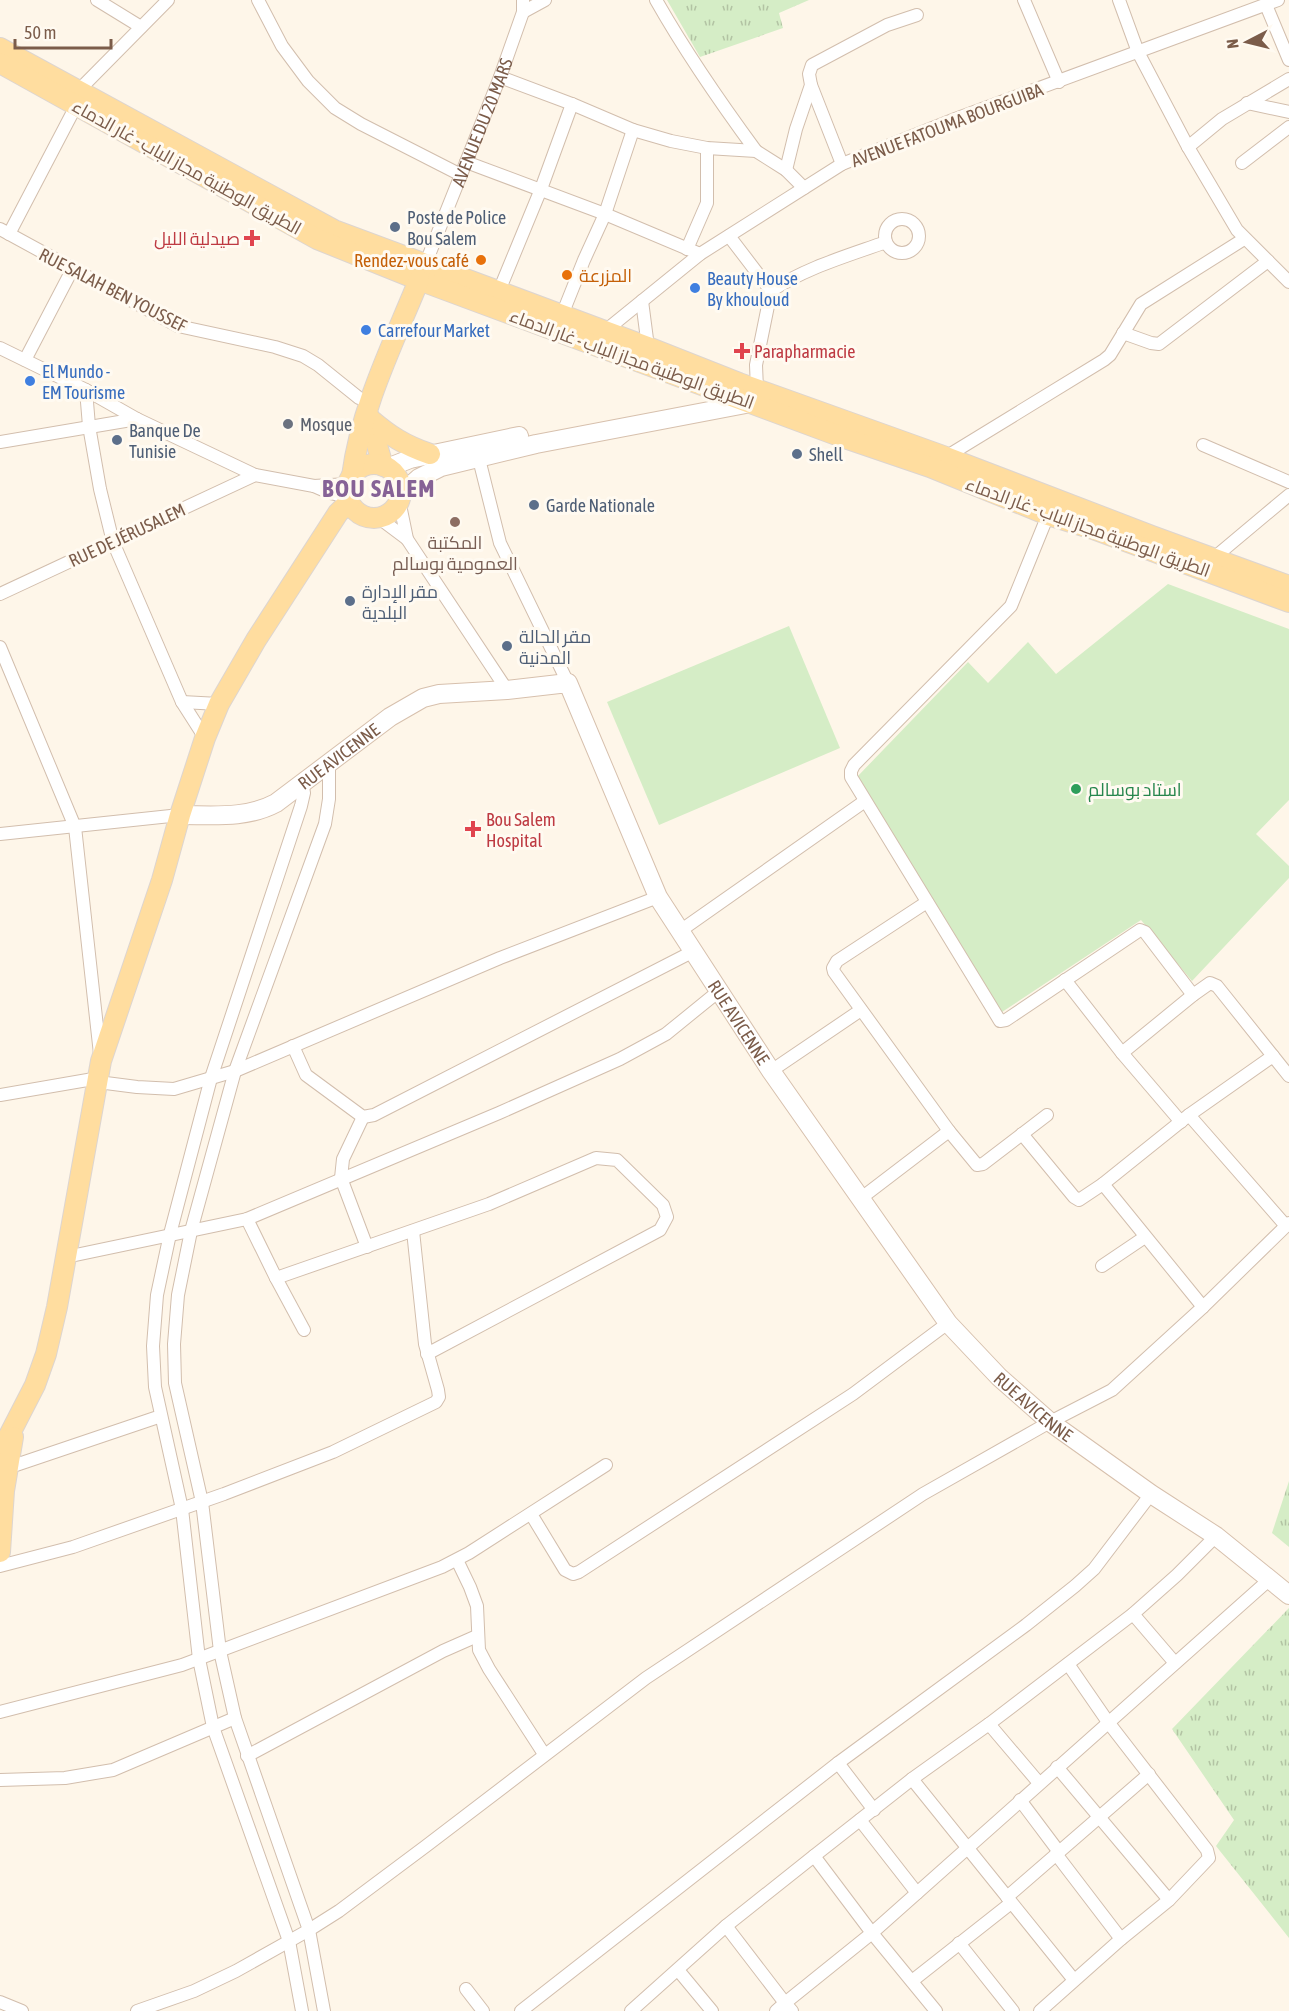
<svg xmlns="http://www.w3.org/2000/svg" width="1289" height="2011" font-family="'Asap Condensed',Cairo,sans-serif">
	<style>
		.grass { fill: url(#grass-tufts) }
		.park { fill: #d5edc6 }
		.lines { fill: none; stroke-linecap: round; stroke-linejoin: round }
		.street-casing { stroke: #d2bead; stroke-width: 14 }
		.secondary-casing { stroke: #d7c0ad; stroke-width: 20 }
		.primary-casing { stroke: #ddd5d0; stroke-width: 22 }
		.street { stroke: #fff; stroke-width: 12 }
		.secondary { stroke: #fff; stroke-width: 18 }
		.primary { stroke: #ffdd9f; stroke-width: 20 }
		.service-dot { fill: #5c6f8a; stroke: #fffaf1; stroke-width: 2 }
		.health-dot { fill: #e0444e; stroke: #fffaf1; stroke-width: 2 }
		.food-dot { fill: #e8710a; stroke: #fffaf1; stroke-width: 2 }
		.shop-dot { fill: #3f7fe0; stroke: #fffaf1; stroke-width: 2 }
		.worship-dot { fill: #6b7280; stroke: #fffaf1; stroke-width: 2 }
		.education-dot { fill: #8d6e63; stroke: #fffaf1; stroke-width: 2 }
		.leisure-dot { fill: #2e9e5b; stroke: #fffaf1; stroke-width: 2 }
		.labels { text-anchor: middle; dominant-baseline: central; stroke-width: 6; stroke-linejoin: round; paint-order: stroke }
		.street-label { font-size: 18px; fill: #7b5c4a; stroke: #fffaf1 }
		.service-label { font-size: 18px; fill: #4e5e75; stroke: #fffaf1; text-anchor: start }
		.health-label { font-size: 18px; fill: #be3a42; stroke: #fffaf1; text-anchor: start }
		.food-label { font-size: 18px; fill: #c56008; stroke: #fffaf1; text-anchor: end }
		.shop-label { font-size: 18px; fill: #366cbe; stroke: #fffaf1; text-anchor: start }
		.worship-label { font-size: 18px; fill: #5b616d; stroke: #fffaf1; text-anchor: start }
		.education-label { font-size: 18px; fill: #785e54; stroke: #fffaf1 }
		.leisure-label { font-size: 18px; fill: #27864d; stroke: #fffaf1; text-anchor: start }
		.district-label { font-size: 24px; font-weight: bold; letter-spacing: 1.5px; fill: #866296; stroke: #fffaf1 }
	</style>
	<defs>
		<pattern id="grass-tufts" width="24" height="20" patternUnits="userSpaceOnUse" patternTransform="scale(1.5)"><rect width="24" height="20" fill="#d5edc6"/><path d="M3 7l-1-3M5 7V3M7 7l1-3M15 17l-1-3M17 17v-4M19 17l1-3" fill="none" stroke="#b2c3a3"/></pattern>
	</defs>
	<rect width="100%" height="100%" fill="#fef6e9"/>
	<g class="grass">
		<path d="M667,0H809L779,13L783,28L700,57Z"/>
		<path d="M1289,1481V1547L1272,1533Z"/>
		<path d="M1289,1608V1938L1216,1846L1234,1820L1172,1729Z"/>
	</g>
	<g class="park">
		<path d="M1168,584L1289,629V800L1256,834L1289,866V878L1192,981L1141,920L1002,1012L856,778L968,662L988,683L1028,642L1056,674Z"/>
		<path d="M789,626L840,748L659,825L607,702Z"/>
	</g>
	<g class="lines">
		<g class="street-casing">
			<g id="street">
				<path d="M97,0L141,27"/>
				<path d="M258,0L282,46L308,81L335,108L361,124L461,175"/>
				<path d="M656,0C686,53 720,102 756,151"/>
				<path d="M1024,0L1059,82"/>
				<path d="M1119,0L1138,52L1188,147L1237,230L1289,282"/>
				<path d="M1266,5L1289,60"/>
				<path d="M523,12L545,0"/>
				<path d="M500,77L572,104L633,130L671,141L707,148L756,151L786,170L804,188"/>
				<path d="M811,85L842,164"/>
				<path d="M1247,103L1289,112"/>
				<path d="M1188,147L1222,119L1289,79"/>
				<path d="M466,162L605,214L700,254"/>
				<path d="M1242,163L1289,127"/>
				<path d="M786,170L796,129L811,85L809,74L812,65L887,25L917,15"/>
				<circle cx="902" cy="236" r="17"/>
				<path d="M0,229L178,326L275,347L303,356L318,365L359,398L369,402"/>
				<path d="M9,234L76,106L80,91L84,85L168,0"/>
				<path d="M729,236L771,291L756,365L757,389"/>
				<path d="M687,249L707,203V148"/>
				<path id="s1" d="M423,270L500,77L523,12V0"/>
				<path d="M499,291L541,189L572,104"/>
				<path d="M771,291C805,268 847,256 886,242"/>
				<path d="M642,301L648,347"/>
				<path d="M562,315L584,260L605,214L633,130"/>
				<path d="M605,331L700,254L842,164L955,119L1278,0"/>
				<path d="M1123,333L1151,343L1159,344L1268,261"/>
				<path d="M0,348L86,390L137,419L255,475L314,486L330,493L348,497"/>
				<path d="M25,360L72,270"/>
				<path d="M86,390L89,426L100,489L113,542L182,702L205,738"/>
				<path d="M0,442L137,419"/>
				<path d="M1203,445L1289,482"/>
				<path d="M477,451L500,543L568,683"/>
				<path d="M944,458L1104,360L1110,355L1141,304L1244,239"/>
				<path d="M314,486L348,484"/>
				<path d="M399,500L407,539L507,690"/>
				<path d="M1048,515L1011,606L854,765L851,771V777L1000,1021L1006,1020L1140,930L1145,932L1193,995"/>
				<path d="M379,518L407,539"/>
				<path d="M1209,562L1289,495"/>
				<path d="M0,594L255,475"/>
				<path d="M0,647L75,827L100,1054"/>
				<path d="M182,702L219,704"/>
				<path d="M0,834L180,815"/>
				<path d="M927,902L837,961L833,968L834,972L949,1131L977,1165L983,1164L1047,1115"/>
				<path d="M680,931L865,801"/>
				<path d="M1065,980L1122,1053L1181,1122"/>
				<path d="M293,1046L306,1075L363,1117L374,1115L692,952"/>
				<path d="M1122,1053L1193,995L1210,983L1217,986L1289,1076"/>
				<path d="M771,1071L861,1010"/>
				<path d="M98,1082L137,1087L174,1089L235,1071L500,958L658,897"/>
				<path d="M0,1095L99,1078"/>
				<path d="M1189,1115L1286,1226"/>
				<path d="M363,1117L343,1159L341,1178L367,1247"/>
				<path d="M1022,1134L1074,1197L1079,1200L1103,1184L1189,1115L1273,1056"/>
				<path d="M1103,1184L1203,1307"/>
				<path d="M860,1199L949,1131"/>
				<path d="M247,1219L276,1278L489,1204L596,1158L617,1160L663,1205L667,1217L660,1230L427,1354"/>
				<path d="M66,1257L247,1219L499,1113L620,1059L666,1034L719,991"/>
				<path d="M1102,1266L1145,1237"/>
				<path d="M276,1278L304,1330"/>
				<path d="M7,1468L161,1416"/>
				<path d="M531,1514L565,1570L573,1574L579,1572L853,1394L948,1323"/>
				<path d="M457,1560L470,1587L477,1606L479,1650L489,1669L544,1754"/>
				<path d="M0,1566L73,1547L224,1494L333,1452L436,1402L439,1397L438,1390L425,1344L413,1231"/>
				<path d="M1133,1614L1175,1663"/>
				<path d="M0,1712L182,1665L442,1567L469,1553L606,1465"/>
				<path d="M989,1724L1039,1783"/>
				<path d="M247,1756L443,1651L477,1636"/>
				<path d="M838,1763L874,1810"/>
				<path d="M1057,1767L1169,1900"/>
				<path d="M912,1779L1074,1980"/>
				<path d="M0,1780L65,1778L113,1770L235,1718"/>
				<path d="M1020,1800L1059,1852"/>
				<path d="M860,1820L917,1893"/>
				<path d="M1056,1854L1121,1939"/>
				<path d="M814,1856L872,1933L936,2011"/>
				<path d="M1007,1897L1149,1774"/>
				<path d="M726,1926L785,2003L872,1933L1270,1579"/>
				<path d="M959,1943L1013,2011"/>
				<path d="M678,1970L712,2011"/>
				<path d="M912,1981L1011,1903"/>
				<path d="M466,1989L483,2011"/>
				<path d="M0,2002L22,2011"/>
				<path d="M137,2011L194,1991L236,1971L309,1930L339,1911L426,1846L646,1678L923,1494L1050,1422L1112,1390L1203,1307L1289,1223"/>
				<path d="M302,2011L289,1941L213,1727L199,1659L182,1509L155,1387L153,1346L157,1295L170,1234L211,1078L301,806L304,793L302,782"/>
				<path d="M324,2011L309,1930L235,1718L220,1651L202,1502L175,1383L174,1344L178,1295L191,1231L235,1071L325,824L329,799V762"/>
				<path d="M521,2011L838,1763L1026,1625L1075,1586L1094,1569L1151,1494"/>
				<path d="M631,2011L726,1926L814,1856L912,1779L989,1724L1133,1614L1177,1575L1216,1536"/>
				<path d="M776,2011L785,2003L792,2011"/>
				<path d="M1040,2011L1121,1939L1169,1900L1209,1858L1207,1850L1108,1722L1068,1664"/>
			</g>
		</g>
		<g class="secondary-casing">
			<g id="secondary">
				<path d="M387,468L410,459L519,436"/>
				<path d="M400,495L419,478L441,467L536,444L751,403L753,400"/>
				<path id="s2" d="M180,815C213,815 246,819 276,803L390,717L423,698L439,694L507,690L568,683L658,897L771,1071L948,1323L999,1377L1050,1422L1151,1494L1216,1536L1289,1595"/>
			</g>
		</g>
		<g class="primary-casing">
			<g id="primary">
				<path d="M0,48L334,230L648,347L739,383L946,457L1152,536L1289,586"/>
				<path d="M0,63L317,239L419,280L842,437L930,467L1048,515L1093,529L1289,602"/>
				<path d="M369,417L383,466"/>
				<path d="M369,418C390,436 404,445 430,454"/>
				<circle cx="374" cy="491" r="27"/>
				<path d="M352,476C361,407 393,344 419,280"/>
				<path d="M0,1453L35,1385L46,1354L57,1307L101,1061L162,880L180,815L205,738L219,704L256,640L338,513L349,502"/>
				<path d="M0,1552L4,1491L13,1437"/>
			</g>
		</g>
		<use href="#street" class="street"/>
		<use href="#secondary" class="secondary"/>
		<use href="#primary" class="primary"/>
	</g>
	<g class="service-dot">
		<circle cx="395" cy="227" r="6"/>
		<circle cx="117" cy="440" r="6"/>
		<circle cx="797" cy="454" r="6"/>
		<circle cx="534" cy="505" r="6"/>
		<circle cx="350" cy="601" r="6"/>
		<circle cx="507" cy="646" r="6"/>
	</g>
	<g class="health-dot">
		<path d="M249 229h6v6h6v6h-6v6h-6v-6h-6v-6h6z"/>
		<path d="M739 342h6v6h6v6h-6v6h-6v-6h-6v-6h6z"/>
		<path d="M470 820h6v6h6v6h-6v6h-6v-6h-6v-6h6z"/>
	</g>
	<g class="food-dot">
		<circle cx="481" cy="260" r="6"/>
		<circle cx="567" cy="275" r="6"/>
	</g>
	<g class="shop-dot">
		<circle cx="695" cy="288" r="6"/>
		<circle cx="366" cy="330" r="6"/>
		<circle cx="30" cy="381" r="6"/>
	</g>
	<circle class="worship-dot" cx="288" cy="424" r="6"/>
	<circle class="education-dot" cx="455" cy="522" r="6"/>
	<circle class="leisure-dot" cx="1076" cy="789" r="6"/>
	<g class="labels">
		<g class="street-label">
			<text stroke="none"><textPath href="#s1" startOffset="159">AVENUE DU 20 MARS</textPath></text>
			<text transform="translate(947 125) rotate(-21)">AVENUE FATOUMA BOURGUIBA</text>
			<text transform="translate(187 167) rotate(29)">الطريق الوطنية مجاز الباب - غار الدماء</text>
			<text transform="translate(113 290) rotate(27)">RUE SALAH BEN YOUSSEF</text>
			<text transform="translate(632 359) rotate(20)">الطريق الوطنية مجاز الباب - غار الدماء</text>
			<text transform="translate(1088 527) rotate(20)">الطريق الوطنية مجاز الباب - غار الدماء</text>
			<text transform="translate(127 535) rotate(-25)">RUE DE JÉRUSALEM</text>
			<text stroke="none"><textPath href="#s2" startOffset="176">RUE AVICENNE</textPath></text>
			<text stroke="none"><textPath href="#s2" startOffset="806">RUE AVICENNE</textPath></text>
			<text stroke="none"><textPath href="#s2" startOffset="1292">RUE AVICENNE</textPath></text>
		</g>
		<g class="service-label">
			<text x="407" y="217">Poste de Police<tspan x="407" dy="21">Bou Salem</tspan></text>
			<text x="129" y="430">Banque De<tspan x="129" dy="21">Tunisie</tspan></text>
			<text x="809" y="454">Shell</text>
			<text x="546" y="505">Garde Nationale</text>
			<text x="362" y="591">مقر الإدارة<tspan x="362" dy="21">البلدية</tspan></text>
			<text x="519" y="636">مقر الحالة<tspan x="519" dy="21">المدنية</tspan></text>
		</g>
		<g class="health-label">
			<text x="240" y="238" text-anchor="end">صيدلية الليل</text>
			<text x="754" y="351">Parapharmacie</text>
			<text x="486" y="819">Bou Salem<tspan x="486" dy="21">Hospital</tspan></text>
		</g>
		<g class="food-label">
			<text x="469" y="260">Rendez-vous café</text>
			<text x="579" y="275" text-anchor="start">المزرعة</text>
		</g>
		<g class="shop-label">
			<text x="707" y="278">Beauty House<tspan x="707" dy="21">By khouloud</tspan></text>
			<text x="378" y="330">Carrefour Market</text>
			<text x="42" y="371">El Mundo -<tspan x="42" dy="21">EM Tourisme</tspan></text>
		</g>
		<g class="worship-label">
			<text x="300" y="424">Mosque</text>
		</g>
		<g class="education-label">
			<text x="455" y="542">المكتبة<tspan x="455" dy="21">العمومية بوسالم</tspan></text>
		</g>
		<g class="leisure-label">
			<text x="1088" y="789">استاد بوسالم</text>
		</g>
		<g class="district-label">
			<text x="379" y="488">BOU SALEM</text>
		</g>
	</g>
	<g transform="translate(1247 42) rotate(263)" stroke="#fffaf1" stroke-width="4.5" paint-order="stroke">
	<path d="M0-4.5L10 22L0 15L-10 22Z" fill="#7b5c4a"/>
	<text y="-9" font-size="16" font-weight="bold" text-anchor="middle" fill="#7b5c4a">N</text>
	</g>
	<path d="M15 39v9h96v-9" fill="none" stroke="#7b5c4a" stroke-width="3"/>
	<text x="24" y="39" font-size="18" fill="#7b5c4a" stroke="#fffaf1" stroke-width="4.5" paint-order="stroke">50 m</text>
</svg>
